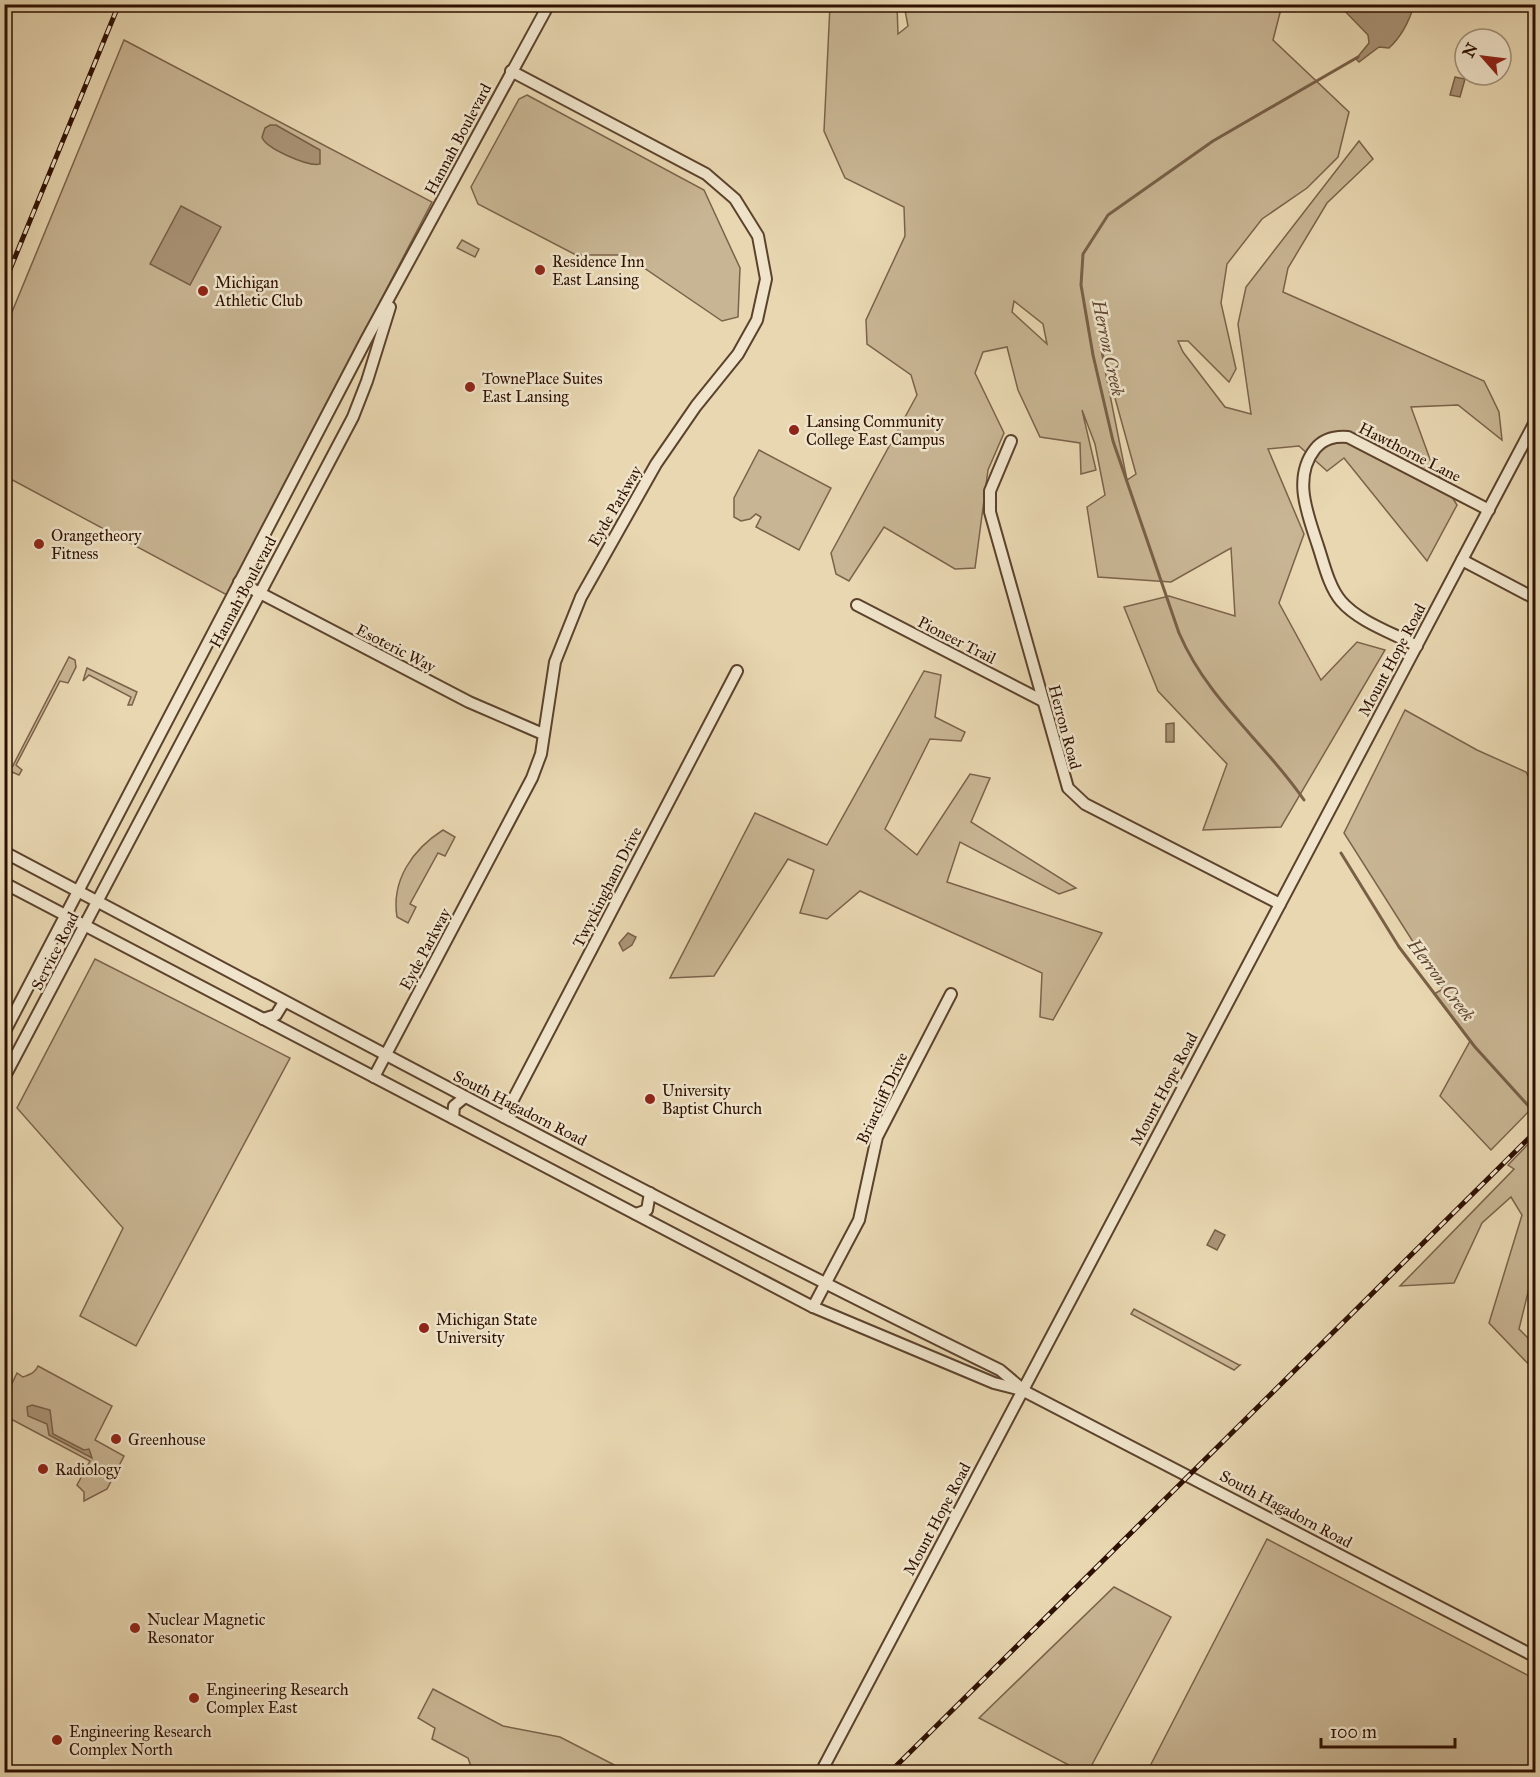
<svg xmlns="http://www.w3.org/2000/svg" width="1540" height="1777" font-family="'IM FELL Great Primer',serif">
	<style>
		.green { fill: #c8b593; stroke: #7b624a; stroke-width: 1.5; fill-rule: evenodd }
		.water { fill: #a99375; stroke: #785f46; stroke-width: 1.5 }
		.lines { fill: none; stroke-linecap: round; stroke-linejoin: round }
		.stream { stroke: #785f46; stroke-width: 3 }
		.minor-casing { stroke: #5c422c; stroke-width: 14 }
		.minor { stroke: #f0e5cc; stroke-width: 10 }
		.rail-casing { stroke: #2e1000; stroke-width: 5 }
		.rail { stroke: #f0e5cc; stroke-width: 3; stroke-dasharray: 9; stroke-linecap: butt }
		.poi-dot { fill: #8f2418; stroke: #f0e5cc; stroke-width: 2 }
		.labels { text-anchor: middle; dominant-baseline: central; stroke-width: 5; stroke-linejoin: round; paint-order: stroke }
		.street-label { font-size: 16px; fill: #2e1000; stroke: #f0e5cc }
		.poi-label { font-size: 16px; fill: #2e1000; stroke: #f0e5cc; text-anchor: start }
		.water-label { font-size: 18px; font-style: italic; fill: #5f442f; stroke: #f0e5cc }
	</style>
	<rect width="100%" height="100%" fill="#e8d7b1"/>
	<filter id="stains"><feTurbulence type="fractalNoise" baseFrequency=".00333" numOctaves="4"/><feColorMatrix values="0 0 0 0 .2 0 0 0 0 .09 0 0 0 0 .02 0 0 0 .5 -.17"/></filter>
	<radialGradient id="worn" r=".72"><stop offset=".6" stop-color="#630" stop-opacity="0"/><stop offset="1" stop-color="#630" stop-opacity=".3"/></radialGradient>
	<g class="green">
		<path d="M830,5H897L898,34L908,26L904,5H1282L1273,40L1349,112L1338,157L1307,188L1262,219L1227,264L1221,303L1236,369L1229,382L1188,341H1178L1183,352L1225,407L1251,414L1238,324L1246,287L1359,141L1373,159L1327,203L1288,268L1283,292L1484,381L1499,412L1502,440L1458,405L1411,407L1431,462L1457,505L1427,561L1344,458L1327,471L1299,446L1268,449L1304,534L1279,603L1321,680L1357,642L1385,650L1281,827L1203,830L1227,764L1158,691L1124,607L1169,596L1235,616L1231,548L1171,582L1098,577L1087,507L1105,495L1095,444L1082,410L1096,470L1081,474L1080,443L1040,437L1018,390L1007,347L983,352L975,373L1004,433L988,470L975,568L955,569L884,527L849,581L836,574L831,553L917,395L911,375L867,344L866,320L905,236L904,207L845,178L824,131ZM1014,301L1043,324L1047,344L1012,312ZM1099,340L1136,474L1127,480Z"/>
		<path d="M124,40L432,202L227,595L5,476V329Z"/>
		<path d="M527,95L704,190L740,268L738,317L722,321L625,255H576L478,204L471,187L519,99Z"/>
		<path d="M462,240L479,249L475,257L457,248Z"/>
		<path d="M759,450L831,488L799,550L756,527L761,517L756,514L750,519L741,521L734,517V498Z"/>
		<path d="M69,657L75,660L76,667L68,683L60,681L16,765L22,770L19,775L12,772L5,787V781Z"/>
		<path d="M87,668L137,692L132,705H128L131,697L89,675L83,681Z"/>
		<path d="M924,671L941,675L935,717L965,732L961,741L930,739L885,829L917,855L970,774L990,778L971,822L1076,888L1059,894L960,842L947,882L1102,933L1053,1020L1040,1017L1042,973L860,891L827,919L800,913L814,870L788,859L714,976L670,978L755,813L827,845Z"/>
		<path d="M1405,710L1477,750L1526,772L1529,778L1535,767V1105L1491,1150L1440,1096L1470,1041L1434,994L1443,989L1344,833Z"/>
		<path d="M443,830L455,837L445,856L438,853L410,904L416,907L408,923L397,917C391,880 413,849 443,830Z"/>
		<path d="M95,959L290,1058L136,1346L80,1316L123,1228L17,1108Z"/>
		<path d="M1535,1137V1264L1519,1329L1535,1345V1371L1489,1323L1522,1215L1511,1197L1482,1223L1454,1283L1400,1286L1514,1169L1508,1165Z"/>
		<path d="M1134,1309L1239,1365H1240L1234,1370L1131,1314Z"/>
		<path d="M38,1366L112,1406L95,1440L124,1456L107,1489L84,1501V1492L77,1485L90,1461L11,1419L5,1426V1398L17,1373L23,1377C31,1374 35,1373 38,1366Z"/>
		<path d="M1267,1539L1535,1679V1772H1147Z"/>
		<path d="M1114,1587L1171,1617L1088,1772H1082L979,1718Z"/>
		<path d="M433,1689L503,1726L560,1737L628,1772H473L468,1758L432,1739L435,1728L418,1718Z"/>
	</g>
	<g class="water">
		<path d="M1339,5H1414C1409,22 1402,36 1389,48L1379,47L1359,62L1356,59L1369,43L1368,35Z"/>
		<path d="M1455,77L1465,79L1460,97L1450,95Z"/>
		<path d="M270,125H276L320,150V164C308,167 265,148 262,137L265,128Z"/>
		<path d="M181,206L221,227L190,285L150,264Z"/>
		<path d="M1174,723V742H1166V724Z"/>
		<path d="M628,933L636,937L632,945L623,951L619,943Z"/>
		<path d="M1215,1230L1225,1235L1217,1250L1207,1245Z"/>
		<path d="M32,1405L50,1410L53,1434L84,1450L89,1449L92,1458L49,1435L47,1424L28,1416L27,1407Z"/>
	</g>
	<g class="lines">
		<g class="stream">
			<path d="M1304,800C1263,740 1209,702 1179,633L1113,441L1093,355L1081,285L1083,254L1108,215L1213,141L1358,57"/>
			<path d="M1341,853L1399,947L1475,1047L1534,1112"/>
		</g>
		<g class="minor-casing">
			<g id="minor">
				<path d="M1011,441L990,491V512L1068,788L1085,804L1280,904"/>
				<path d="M1462,560L1536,599"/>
				<path d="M239,582L469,702L543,734"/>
				<path d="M857,605L1043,701"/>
				<path d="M1417,646C1393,633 1359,622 1341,601C1329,587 1324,564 1318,546C1308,515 1292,478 1315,449C1324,438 1335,436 1348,437L1489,510"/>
				<path d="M4,852C335,1027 664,1206 1000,1370L1020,1387"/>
				<path d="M4,883L813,1307L994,1383L1022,1390L1536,1657"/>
				<path d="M263,1019L276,1015L284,1002"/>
				<path d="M4,1033L366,340L549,4"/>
				<path d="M374,1077L532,778L541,754L555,662L581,597L656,464L696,406L738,354L757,320L766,279L758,236L735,199L706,174L511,71"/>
				<path d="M4,1078L353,417L367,381L390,307"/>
				<path d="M504,1117L737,671"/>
				<path d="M453,1118L454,1106L465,1097"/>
				<path d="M636,1214L647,1210L650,1193"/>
				<path d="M813,1307L859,1220L877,1137L951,994"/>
				<path d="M821,1772L1536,420"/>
			</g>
		</g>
		<use href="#minor" class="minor"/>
		<g class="rail-casing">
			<g id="rail">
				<path d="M4,284L119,4"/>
				<path d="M890,1772L1536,1131"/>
			</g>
		</g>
		<use href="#rail" class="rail"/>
	</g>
	<g class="poi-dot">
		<circle cx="540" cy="270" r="6"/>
		<circle cx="203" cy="291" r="6"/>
		<circle cx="470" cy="387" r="6"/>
		<circle cx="794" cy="430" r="6"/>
		<circle cx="39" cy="544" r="6"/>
		<circle cx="650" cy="1099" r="6"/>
		<circle cx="424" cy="1328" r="6"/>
		<circle cx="116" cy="1439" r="6"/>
		<circle cx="43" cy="1469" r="6"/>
		<circle cx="135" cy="1628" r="6"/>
		<circle cx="194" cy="1698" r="6"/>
		<circle cx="57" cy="1740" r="6"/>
	</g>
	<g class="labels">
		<g class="street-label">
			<text transform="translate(458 139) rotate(-62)">Hannah Boulevard</text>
			<text transform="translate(1410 452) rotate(27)">Hawthorne Lane</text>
			<text transform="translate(615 506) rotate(-60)">Eyde Parkway</text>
			<text transform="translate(243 592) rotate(-62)">Hannah Boulevard</text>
			<text transform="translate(957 640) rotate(27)">Pioneer Trail</text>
			<text transform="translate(396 648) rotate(27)">Esoteric Way</text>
			<text transform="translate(1392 660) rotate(-62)">Mount Hope Road</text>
			<text transform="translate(1065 727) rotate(75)">Herron Road</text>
			<text transform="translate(607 887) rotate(-63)">Twyckingham Drive</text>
			<text transform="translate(425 949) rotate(-62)">Eyde Parkway</text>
			<text transform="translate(55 951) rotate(-63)">Service Road</text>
			<text transform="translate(1164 1089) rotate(-62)">Mount Hope Road</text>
			<text transform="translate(882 1098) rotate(-65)">Briarcliff Drive</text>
			<text transform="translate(520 1108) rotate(27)">South Hagadorn Road</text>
			<text transform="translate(1286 1509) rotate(28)">South Hagadorn Road</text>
			<text transform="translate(937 1519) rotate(-62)">Mount Hope Road</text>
		</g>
		<g class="poi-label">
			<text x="552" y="261">Residence Inn<tspan x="552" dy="18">East Lansing</tspan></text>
			<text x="215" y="282">Michigan<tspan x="215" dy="18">Athletic Club</tspan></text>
			<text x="482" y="378">TownePlace Suites<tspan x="482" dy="18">East Lansing</tspan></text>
			<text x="806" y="421">Lansing Community<tspan x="806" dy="18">College East Campus</tspan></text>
			<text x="51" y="535">Orangetheory<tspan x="51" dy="18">Fitness</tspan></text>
			<text x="662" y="1090">University<tspan x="662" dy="18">Baptist Church</tspan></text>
			<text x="436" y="1319">Michigan State<tspan x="436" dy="18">University</tspan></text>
			<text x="128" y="1439">Greenhouse</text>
			<text x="55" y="1469">Radiology</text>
			<text x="147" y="1619">Nuclear Magnetic<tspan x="147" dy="18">Resonator</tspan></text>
			<text x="206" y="1689">Engineering Research<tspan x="206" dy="18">Complex East</tspan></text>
			<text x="69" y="1731">Engineering Research<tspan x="69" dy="18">Complex North</tspan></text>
		</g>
		<g class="water-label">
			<text transform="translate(1108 348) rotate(78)">Herron Creek</text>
			<text transform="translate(1441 980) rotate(53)">Herron Creek</text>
		</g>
	</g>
	<rect width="1540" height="1777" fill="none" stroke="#e8d7b1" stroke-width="24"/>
	<rect x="6" y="6" width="1528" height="1765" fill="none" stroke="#2e1000" stroke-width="3"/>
	<rect x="12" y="12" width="1516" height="1753" fill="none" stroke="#2e1000" stroke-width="1.5"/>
	<g transform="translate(1483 57) rotate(298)"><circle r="28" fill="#f0e5cc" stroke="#a2907a" stroke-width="1.5"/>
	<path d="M0-4.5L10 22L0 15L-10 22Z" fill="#8f2418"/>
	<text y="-9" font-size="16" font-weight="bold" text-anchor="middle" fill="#2e1000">N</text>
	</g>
	<path d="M1321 1738v9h134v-9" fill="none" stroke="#2e1000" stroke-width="3"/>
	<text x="1330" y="1738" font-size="18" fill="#2e1000" stroke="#f0e5cc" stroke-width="4.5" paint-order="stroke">100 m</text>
	<rect width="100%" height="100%" filter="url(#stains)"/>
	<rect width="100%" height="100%" fill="url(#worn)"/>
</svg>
